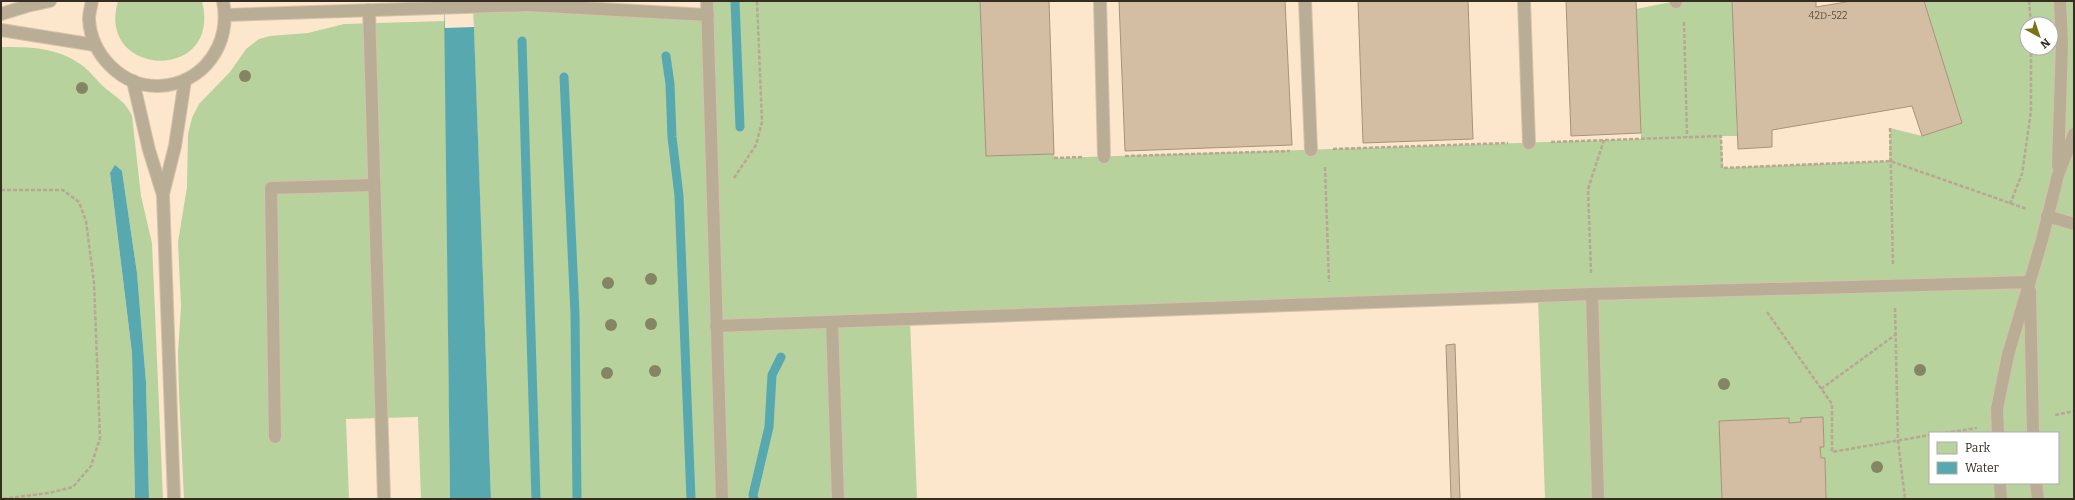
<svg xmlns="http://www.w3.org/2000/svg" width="2075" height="500" font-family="Bitter,serif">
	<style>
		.green { fill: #b7d29c; fill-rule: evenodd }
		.water { fill: #58a8b0 }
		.pier { fill: #fde7cc }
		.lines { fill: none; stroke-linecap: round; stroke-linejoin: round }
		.stream { stroke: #58a8b0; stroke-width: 9 }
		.building { fill: #d3bea3; stroke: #a7937a }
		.lane-casing { stroke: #d5c2aa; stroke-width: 14 }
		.path { stroke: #b8a791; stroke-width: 2.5; stroke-dasharray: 4 2; stroke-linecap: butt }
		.lane { stroke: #baad96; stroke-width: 12 }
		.tree { fill: #868563 }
		.labels { text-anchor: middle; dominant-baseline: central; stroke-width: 3; stroke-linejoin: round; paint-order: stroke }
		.number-label { font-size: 10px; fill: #5c5142 }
	</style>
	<rect width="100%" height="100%" fill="#fde7cc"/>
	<g class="green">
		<path d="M118,1H202C223,83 95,78 118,1Z"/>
		<path d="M707,1H980L986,156L1054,154L1055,158L1641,139L1636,9L1676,1H1732L1737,136H1721L1723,168L1889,161L1890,128L1922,136L1962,123L1924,1H2074V499H1826L1825,458H1821L1820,447L1824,446L1823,417L1801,418V422L1789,423V418L1719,421L1722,499H1545L1538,297L910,319L917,499H491L473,7L707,15ZM2027,24H2051V48H2027ZM1930,433H2058V483H1930Z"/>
		<path d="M445,21L450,499H421L418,417L346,419L349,499H184L179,393L178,353L181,306L178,242L187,187L188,134L192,118L199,104L230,72L246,49L259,39L270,36L308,33L344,24Z"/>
		<path d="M1,47C31,47 58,47 83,66C91,72 97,81 105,88C116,97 126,102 132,116L141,196L152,243L163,499H149L146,382L137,273L122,171L110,174L132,353L135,499H1Z"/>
	</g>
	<g class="water">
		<path d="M444,1H473L491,499H450Z"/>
		<path d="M115,165L122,171L137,273L146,382L149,499H135L132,353L110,173Z"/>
	</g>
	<path class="pier" d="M444,1H473L474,27L445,28Z"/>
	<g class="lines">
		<g class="stream">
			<path d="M735,1L740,127"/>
			<path d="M522,41L536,499"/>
			<path d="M666,56L670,84L672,137L679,196L691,499"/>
			<path d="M564,77L575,314L577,499"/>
			<path d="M754,499L753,495L769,427L772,375L781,357"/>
		</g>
	</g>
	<g class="building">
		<path d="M980,1H1049L1054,154L986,156Z"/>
		<path d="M1119,1H1285L1292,145L1125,151Z"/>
		<path d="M1358,1H1468L1473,139L1363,143Z"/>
		<path d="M1566,1H1636L1641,133L1571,136Z"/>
		<path d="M1732,1H1816V7L1852,1H1924L1962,123L1922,136L1912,106L1772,130V147L1738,149Z"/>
		<path d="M1455,344L1460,499H1451L1446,345Z"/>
		<path d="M1823,417L1824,447H1820L1821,458H1825L1826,499H1722L1719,421L1789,418V423L1801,422V418Z"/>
	</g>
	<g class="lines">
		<g class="lane-casing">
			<g id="lane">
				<path d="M92,1C91,7 89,13 89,19C91,55 122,87 159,86C204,84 232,43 223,1"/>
				<path d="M554,1L528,5L708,15"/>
				<path d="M707,1L722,499"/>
				<path d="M1100,1L1104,157"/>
				<path d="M1305,1L1311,150"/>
				<path d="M1524,1L1529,143"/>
				<path d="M1676,1V2"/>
				<path d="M369,10L384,499"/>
				<path d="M1,14L27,6L50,1"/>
				<path d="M226,15L528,5"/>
				<path d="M1,30L95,45"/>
				<path d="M133,81L149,150L163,195L174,499"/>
				<path d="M2058,166L2062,43L2060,1"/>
				<path d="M163,194L175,146L185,80"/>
				<path d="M2047,216L2074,224"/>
				<path d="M2030,291L2033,433"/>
				<path d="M1592,294L1598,499"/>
				<path d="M832,322L838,499"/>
				<path d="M716,326L1592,294L2030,282"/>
				<path d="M1998,433L1997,409L2008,355L2042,240L2058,175L2074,134"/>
				<path d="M275,437L271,188L374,185"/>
				<path d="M2000,483L2001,499"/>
				<path d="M2036,483L2038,499"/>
			</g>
		</g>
		<g class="path">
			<path d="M2029,1L2031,24"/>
			<path d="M1684,22L1687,137"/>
			<path d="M1890,128L1893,265"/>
			<path d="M1551,142L1721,136L1722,168L1890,161L2027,209"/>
			<path d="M1333,149L1508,143"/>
			<path d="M1125,156L1290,151"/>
			<path d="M1054,158L1082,157"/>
			<path d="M1325,167L1329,282"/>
			<path d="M734,178L756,145L762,122L757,1"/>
			<path d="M1,190H63L79,202L86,221L94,283L100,438L91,466L73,487L49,493L1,499"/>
			<path d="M2010,204L2022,174L2031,111V48"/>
			<path d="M1591,273L1588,189L1604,140"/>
			<path d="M1895,308L1898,441L1905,499"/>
			<path d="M1767,312L1832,404V452L1930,435"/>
			<path d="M1821,389L1895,335"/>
			<path d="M2055,415L2074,411"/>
			<path d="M1945,433L1977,428"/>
		</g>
		<use href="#lane" class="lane"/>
	</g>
	<g class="tree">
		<circle cx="245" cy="76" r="6"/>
		<circle cx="82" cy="88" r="6"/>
		<circle cx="651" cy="279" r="6"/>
		<circle cx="608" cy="283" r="6"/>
		<circle cx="651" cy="324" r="6"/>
		<circle cx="611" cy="325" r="6"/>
		<circle cx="1920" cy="370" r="6"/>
		<circle cx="655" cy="371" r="6"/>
		<circle cx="607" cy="373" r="6"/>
		<circle cx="1724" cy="384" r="6"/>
		<circle cx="1877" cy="467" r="6"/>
	</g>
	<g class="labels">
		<g class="number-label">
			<text x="1828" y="16">42D-522</text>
		</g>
	</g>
	<rect width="2075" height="500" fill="none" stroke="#352d22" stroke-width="4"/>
	<rect x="1929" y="432" width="130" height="52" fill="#ffffff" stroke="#aeaba7"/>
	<rect x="1937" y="442" width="20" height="12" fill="#b7d29c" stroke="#aeaba7"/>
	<text x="1965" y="452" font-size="12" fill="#352d22">Park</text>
	<rect x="1937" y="462" width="20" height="12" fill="#58a8b0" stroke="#aeaba7"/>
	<text x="1965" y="472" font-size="12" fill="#352d22">Water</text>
	<g transform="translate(2039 36) rotate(140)"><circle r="19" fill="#ffffff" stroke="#aeaba7"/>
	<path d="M0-3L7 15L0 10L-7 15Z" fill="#7a7213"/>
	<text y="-6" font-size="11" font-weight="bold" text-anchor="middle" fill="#352d22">N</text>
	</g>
</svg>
